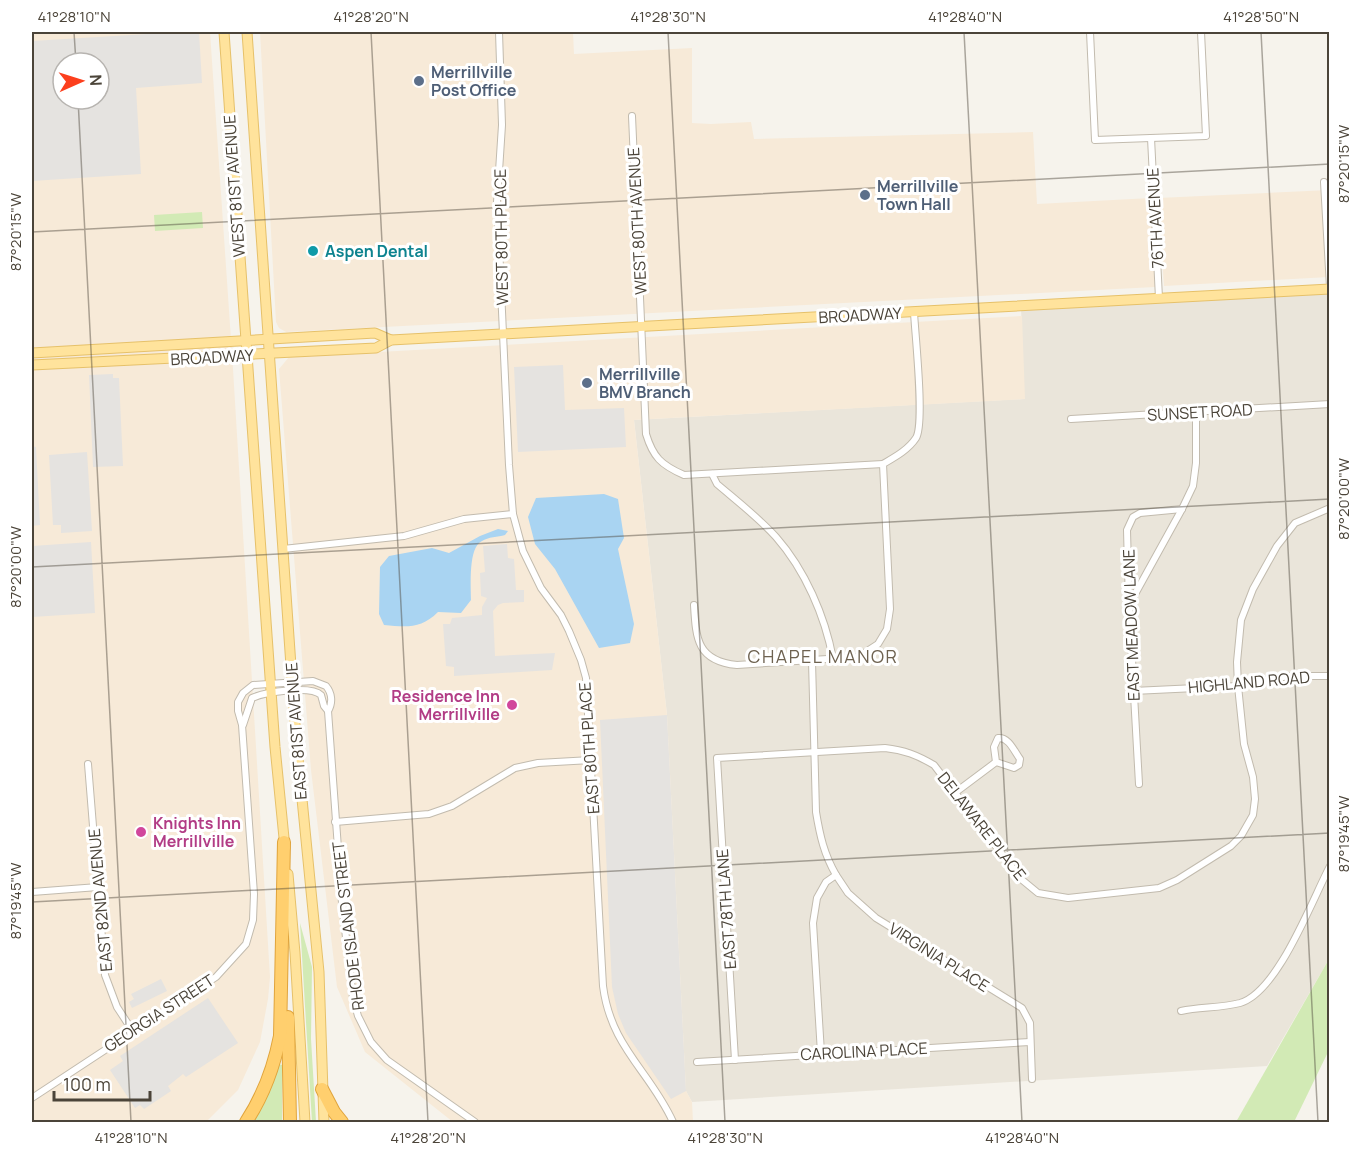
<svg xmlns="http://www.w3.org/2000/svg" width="1361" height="1154" font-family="Manrope,sans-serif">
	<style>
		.residential { fill: #eae5da }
		.commercial { fill: #f7ead8; fill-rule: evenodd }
		.green { fill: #d2eab5 }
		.parking { fill: #e5e3e0; fill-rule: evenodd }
		.water { fill: #a9d4f2 }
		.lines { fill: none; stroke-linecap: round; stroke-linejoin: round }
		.street-casing { stroke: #c2bbae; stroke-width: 8 }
		.primary-casing { stroke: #e6c16a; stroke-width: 11 }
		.highway-casing { stroke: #e0a43c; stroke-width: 14 }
		.street { stroke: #fff; stroke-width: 6 }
		.primary { stroke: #ffe39c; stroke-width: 9 }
		.highway { stroke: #ffcf6e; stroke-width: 12 }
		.ticks { fill: none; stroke: #4b4439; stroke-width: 1.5; stroke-opacity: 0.45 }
		.service-dot { fill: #5c6f8a; stroke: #fff; stroke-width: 2 }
		.culture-dot { fill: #0f9aa8; stroke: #fff; stroke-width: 2 }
		.hotel-dot { fill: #d1479c; stroke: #fff; stroke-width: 2 }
		.labels { text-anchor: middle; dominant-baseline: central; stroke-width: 6; stroke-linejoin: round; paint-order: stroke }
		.service-label { font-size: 16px; font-weight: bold; fill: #4e5e75; stroke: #fff; text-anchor: start }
		.street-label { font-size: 16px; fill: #4b4439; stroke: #fff }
		.culture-label { font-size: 16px; font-weight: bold; fill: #0d838f; stroke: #fff; text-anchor: start }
		.hotel-label { font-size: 16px; font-weight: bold; fill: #b23c85; stroke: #fff; text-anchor: end }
		.neighbourhood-label { font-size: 18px; letter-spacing: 1.5px; fill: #6e6250; stroke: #fff }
		.neatline { fill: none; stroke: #4b4439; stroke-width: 2 }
		.ticks-label { font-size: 15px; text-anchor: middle; fill: #4b4439 }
	</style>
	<rect width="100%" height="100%" fill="#f6f3ec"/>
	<path class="residential" d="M1329,289V959L1267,1066L692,1102L686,1091L667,715L634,420L1024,399L1021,306Z"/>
	<g class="commercial">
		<path d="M32,32H210L233,369L270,977L268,999L260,1042L238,1090L206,1122H32ZM63,63H99V99H63Z"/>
		<path d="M260,32H573L574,54L692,48V123L711,124L751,122L754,139L1033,132L1037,204L1151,198L1155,287L286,332L279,328L276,322Z"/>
		<path d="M1329,190V277L1164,286L1158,198Z"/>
		<path d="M1022,316L1025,399L634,420L667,715L686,1091L692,1102L693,1122H453L365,1052L337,987L311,770L279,369L289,357Z"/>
	</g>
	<g class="green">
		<path d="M202,212L203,228L155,231L154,215Z"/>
		<path d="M300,923L312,967L311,1039L316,1122H312Z"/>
		<path d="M1329,959V1050L1294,1122H1236Z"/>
		<path d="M278,1064L282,1065V1122H251Z"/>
	</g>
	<g class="parking">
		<path d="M180,32H199L202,83L136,88L141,174L32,181V41ZM63,63H99V99H63Z"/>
		<path d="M563,365L565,410L624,408L626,447L518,452L514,367Z"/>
		<path d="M113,374V378H119L123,466L93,467L89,375Z"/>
		<path d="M32,446L36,447L40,525L32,526V535Z"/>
		<path d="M87,452L92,531L61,533V525H53L49,455Z"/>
		<path d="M91,542L95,613L32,617V546Z"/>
		<path d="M507,544L508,558L514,559L516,590H524V602L503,603L498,605L493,611L495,656L555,653L552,670L454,676V667L446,666L443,624H450L452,618L482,615V607L487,598L481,596L480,573L485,572L483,546Z"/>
		<path d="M667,715L686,1091L671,1099L626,1033L618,1014L612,987L600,720Z"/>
		<path d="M161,979L167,991L132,1008L129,1002L134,999L131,994Z"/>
		<path d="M208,998L238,1043L186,1077L183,1074L168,1086L171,1091L144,1109L140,1105L135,1108L110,1070L123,1061L120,1056Z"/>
	</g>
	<g class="water">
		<path d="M604,494L618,499L624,538L618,549L634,624L630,643L599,648L555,569L535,544L528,517L536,498Z"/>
		<path d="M498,529L508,531L505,535C498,537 488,537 482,541C468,547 471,586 471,600L461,613L438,612C421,629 407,627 384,625L379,614L380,567L389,556L432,548L449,553L480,536Z"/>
	</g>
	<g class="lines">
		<g class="street-casing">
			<g id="street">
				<path d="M499,32L502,125L497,202L509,465L513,514L523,551L541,588L561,615L569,631L581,660L586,678L603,986C611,1048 650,1071 673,1122"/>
				<path d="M1090,32L1095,140L1206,136L1201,32"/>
				<path d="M632,116L646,434C653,457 661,465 684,475L883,464"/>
				<path d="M1151,138L1159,298"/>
				<path d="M1324,182L1330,287"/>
				<path d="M1071,419L1330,404"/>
				<path d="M712,474L717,484C737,501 759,518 776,537C805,570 825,616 833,659"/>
				<path d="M283,549L404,536L464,519L513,514"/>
				<path d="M694,605C696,639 697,661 737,665L858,657L878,644L887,629L890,609L883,464C895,457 908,450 916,438C925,423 915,334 914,312"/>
				<path d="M1129,605L1182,509L1193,486L1196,463V412"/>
				<path d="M812,661L816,812C820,836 824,854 836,875L826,882L817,898L813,923L821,1053"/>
				<path d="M1133,691L1238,686L1288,676H1330"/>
				<path d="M243,725L252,698C265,692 311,685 321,695L324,706L328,711"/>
				<path d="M88,764L105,975L117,1007L132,1030"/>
				<path d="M1139,784L1129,605L1127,530L1133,517L1140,513L1182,509"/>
				<path d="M956,792L996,762L1014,768L1019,765L1020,759C1014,751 1009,737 998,738L994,747L996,762"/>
				<path d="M335,822L429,814L452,806L515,768L538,763L591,760"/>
				<path d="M836,875L848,893L876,918L1022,1008L1030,1023L1032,1079"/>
				<path d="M32,892L98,887"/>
				<path d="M1181,1011C1200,1007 1221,1008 1240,1003C1278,992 1312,900 1330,866"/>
				<path d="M735,1060L717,758L885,748C904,750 917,755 934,765L1021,879L1038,893L1068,898L1159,888L1177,880L1231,846L1241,836L1253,815L1255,799L1253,777L1244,744L1238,686L1237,662L1241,620L1253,589L1277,546L1295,523L1330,508"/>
				<path d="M697,1062L1030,1042"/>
				<path d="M32,1098L216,977L246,944L253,920L254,894L242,725L238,711V702L243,693L253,685L313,681L326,686C332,693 333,703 328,711L342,903L353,998L358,1016L371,1042L387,1060L475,1122"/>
			</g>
		</g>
		<g class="primary-casing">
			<g id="primary">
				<path d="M224,32L275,747L285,848"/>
				<path d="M247,32L296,738L319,972L324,1122"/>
				<path d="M32,353L375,333L391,340"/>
				<path d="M32,365L376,348L391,340L1330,289"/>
				<path d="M288,874L295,953L305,1122"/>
			</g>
		</g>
		<g class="highway-casing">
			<g id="highway">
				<path d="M288,1017L290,1122"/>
				<path d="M322,1089L334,1112L342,1122"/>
				<path d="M246,1122C263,1096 274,1067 280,1036L284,842"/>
			</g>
		</g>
		<use href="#street" class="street"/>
		<use href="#primary" class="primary"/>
		<use href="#highway" class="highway"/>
	</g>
	<path class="ticks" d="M74,32L76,63M371,32L428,1122M668,32L725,1122M964,32L1022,1122M1261,32L1318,1122M78,99L131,1122M32,232L1330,164M32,567L1330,499M32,902L1330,833"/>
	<g class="service-dot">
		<circle cx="419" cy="81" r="6"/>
		<circle cx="865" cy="195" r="6"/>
		<circle cx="587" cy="383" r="6"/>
	</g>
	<circle class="culture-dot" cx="313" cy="251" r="6"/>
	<g class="hotel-dot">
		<circle cx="512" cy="705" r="6"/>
		<circle cx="141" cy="832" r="6"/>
	</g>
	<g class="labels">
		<g class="service-label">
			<text x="431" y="72">Merrillville<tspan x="431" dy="18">Post Office</tspan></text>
			<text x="877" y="186">Merrillville<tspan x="877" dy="18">Town Hall</tspan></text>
			<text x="599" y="374">Merrillville<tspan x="599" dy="18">BMV Branch</tspan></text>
		</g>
		<g class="street-label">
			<text transform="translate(234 186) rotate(-94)">WEST 81ST AVENUE</text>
			<text transform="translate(1155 218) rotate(-93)">76TH AVENUE</text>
			<text transform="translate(637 221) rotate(-93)">WEST 80TH AVENUE</text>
			<text transform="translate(501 237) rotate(-91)">WEST 80TH PLACE</text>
			<text transform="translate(860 315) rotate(-3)">BROADWAY</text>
			<text transform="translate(212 357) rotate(-3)">BROADWAY</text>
			<text transform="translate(1200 412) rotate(-3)">SUNSET ROAD</text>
			<text transform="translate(1131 625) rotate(-92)">EAST MEADOW LANE</text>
			<text transform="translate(1249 682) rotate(-5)">HIGHLAND ROAD</text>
			<text transform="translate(296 731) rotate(-94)">EAST 81ST AVENUE</text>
			<text transform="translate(589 748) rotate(-94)">EAST 80TH PLACE</text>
			<text transform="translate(982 826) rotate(52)">DELAWARE PLACE</text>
			<text transform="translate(100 900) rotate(-95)">EAST 82ND AVENUE</text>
			<text transform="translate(726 909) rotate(-94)">EAST 78TH LANE</text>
			<text transform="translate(348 926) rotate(-97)">RHODE ISLAND STREET</text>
			<text transform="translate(939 957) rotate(32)">VIRGINIA PLACE</text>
			<text transform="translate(159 1013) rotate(-33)">GEORGIA STREET</text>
			<text transform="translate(864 1051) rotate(-3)">CAROLINA PLACE</text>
		</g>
		<g class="culture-label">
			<text x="325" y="251">Aspen Dental</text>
		</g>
		<g class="hotel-label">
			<text x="500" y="696">Residence Inn<tspan x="500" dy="18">Merrillville</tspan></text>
			<text x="153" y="823" text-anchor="start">Knights Inn<tspan x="153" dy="18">Merrillville</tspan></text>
		</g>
		<g class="neighbourhood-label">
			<text x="823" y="656">CHAPEL MANOR</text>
		</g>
	</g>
	<rect width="1361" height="1154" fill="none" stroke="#ffffff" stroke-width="66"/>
	<g transform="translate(81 81) rotate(87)"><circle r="28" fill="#ffffff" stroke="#b7b4b0" stroke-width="1.5"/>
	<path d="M0-4.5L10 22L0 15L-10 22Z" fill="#fc3f1d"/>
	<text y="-9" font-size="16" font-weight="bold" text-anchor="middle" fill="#4b4439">N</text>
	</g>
	<path d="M54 1091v9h96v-9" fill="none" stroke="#4b4439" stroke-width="3"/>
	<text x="63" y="1091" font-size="18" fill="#4b4439" stroke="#ffffff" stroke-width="4.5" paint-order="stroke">100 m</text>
	<rect x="33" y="33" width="1295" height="1088" class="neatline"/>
	<g class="ticks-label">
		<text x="74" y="22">41°28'10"N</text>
		<text x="371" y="22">41°28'20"N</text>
		<text x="668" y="22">41°28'30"N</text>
		<text x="965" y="22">41°28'40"N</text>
		<text x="1261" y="22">41°28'50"N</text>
		<text transform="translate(1344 164) rotate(-90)" y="5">87°20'15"W</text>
		<text transform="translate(16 232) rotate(-90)" y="5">87°20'15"W</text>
		<text transform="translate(1344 499) rotate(-90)" y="5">87°20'00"W</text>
		<text transform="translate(16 567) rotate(-90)" y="5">87°20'00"W</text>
		<text transform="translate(1344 834) rotate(-90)" y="5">87°19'45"W</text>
		<text transform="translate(16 901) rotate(-90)" y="5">87°19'45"W</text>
		<text x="131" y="1143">41°28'10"N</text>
		<text x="428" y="1143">41°28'20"N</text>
		<text x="725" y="1143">41°28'30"N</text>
		<text x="1022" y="1143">41°28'40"N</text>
	</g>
</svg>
